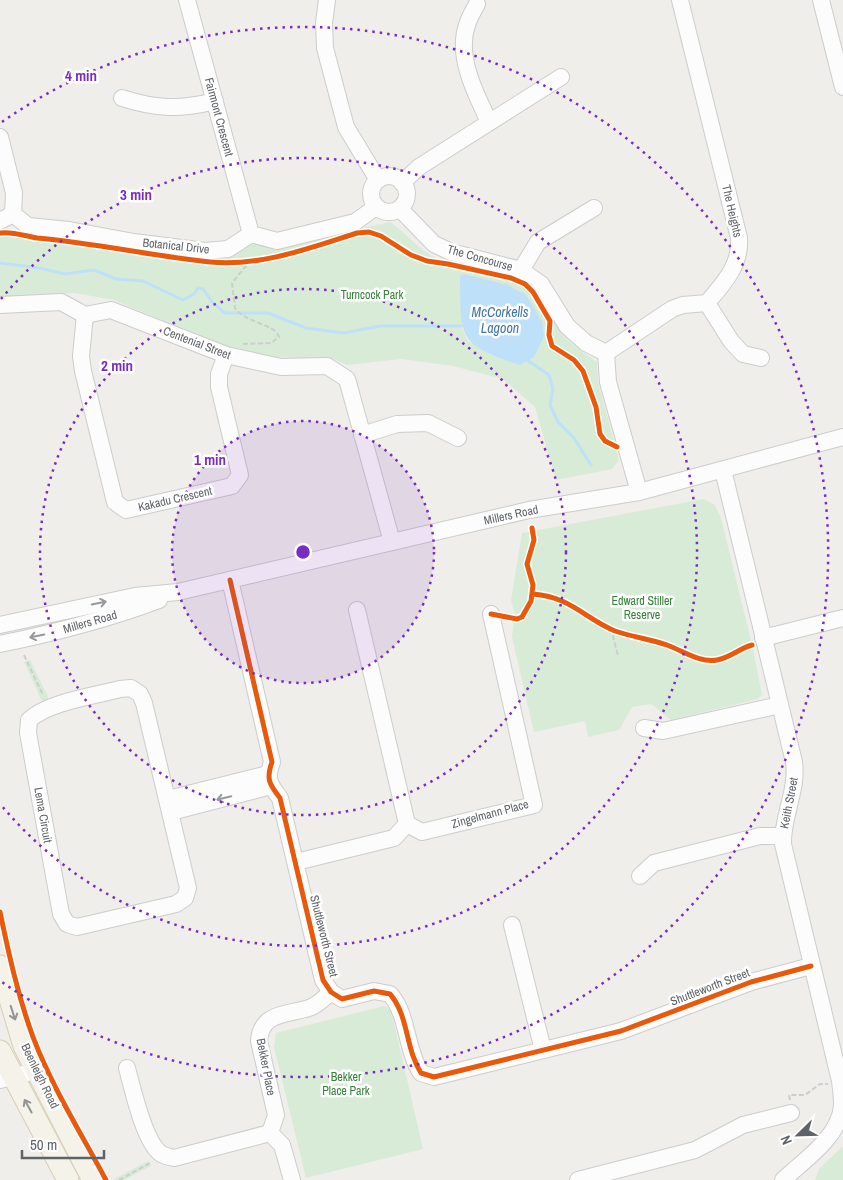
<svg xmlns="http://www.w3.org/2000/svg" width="843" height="1180" font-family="'Archivo Narrow',sans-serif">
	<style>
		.green { fill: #d8ebd6; fill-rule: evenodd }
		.water { fill: #bfe0f9 }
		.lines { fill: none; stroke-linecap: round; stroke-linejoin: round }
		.stream { stroke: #bfe0f9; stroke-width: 3 }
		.minor-casing { stroke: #cbcccc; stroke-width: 18 }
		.major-casing { stroke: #d7ceb8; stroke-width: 23 }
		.path { stroke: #cacfcc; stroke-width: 2; stroke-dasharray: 5 2.5; stroke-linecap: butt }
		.minor { stroke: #fdfcfc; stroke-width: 16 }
		.major { stroke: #f4f2e9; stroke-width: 21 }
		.cycleway-casing { stroke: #fff; stroke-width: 8 }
		.cycleway { stroke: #e8590c; stroke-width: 5 }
		.oneway { stroke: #96999c }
		.oneway2 { stroke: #939595 }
		.ring { fill: none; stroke: #7b2cbf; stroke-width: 2.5; stroke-dasharray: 2.5 5 }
		.labels { text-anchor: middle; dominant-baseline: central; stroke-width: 5; stroke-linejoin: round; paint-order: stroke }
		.street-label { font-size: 12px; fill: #5f6368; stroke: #fff }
		.park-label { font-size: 12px; fill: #348238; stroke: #fff }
		.water-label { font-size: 14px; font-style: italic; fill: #4174aa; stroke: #fff }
		.centre { fill: #7b2cbf; stroke: #fff; stroke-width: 2.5 }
		.ring-label { font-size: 15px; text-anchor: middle; font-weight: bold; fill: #7b2cbf; stroke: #fff; stroke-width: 5; stroke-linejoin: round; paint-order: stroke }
	</style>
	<rect width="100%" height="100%" fill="#efeeea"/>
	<g class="green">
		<path d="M390,222C408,234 421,254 442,260C469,269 503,266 526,283C544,296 550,320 564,336C573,346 586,354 597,362L598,382L619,460L612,469L556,480L535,407L503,379L453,366L401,359L347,365L333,359L273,357L227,347L114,300L75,293L0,297V229H12L32,237L69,238L223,256L253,244L280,247ZM461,326L495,357L467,340Z"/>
		<path d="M704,499L715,505L721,518L752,645L762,695L758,699L671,720L651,704L632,707L619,730L588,737L585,721L534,732L512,637L515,615L511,600L522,533Z"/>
		<path d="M30,660L49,699L42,701L24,662Z"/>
		<path d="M384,1006L391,1010L423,1149L306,1178L274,1047L276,1033Z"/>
		<path d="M843,1146V1180H815L819,1169Z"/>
		<path d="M148,1161L151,1166L124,1180H112Z"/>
	</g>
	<path class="water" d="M464,274L508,285L527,296L542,321L544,336L534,357L520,365C456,344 461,337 460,276Z"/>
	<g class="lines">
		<g class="stream">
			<path d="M0,263L40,268L65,274L94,270L116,279L143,281L183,300L194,294L198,288L203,289L212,302L225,313H268L306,328L344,333L380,326H461"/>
			<path d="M527,360L549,375L553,389L550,405L558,422L574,438L591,465"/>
		</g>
		<g class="minor-casing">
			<g id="minor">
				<path d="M187,0L251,234"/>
				<path d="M327,0L324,23L325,48L346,127L378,180"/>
				<path d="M821,0L843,87"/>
				<path d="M477,4C473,11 469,18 467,25C456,57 476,94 489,122"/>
				<path d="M122,98C156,109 180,110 215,101"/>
				<path d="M0,137L14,193L13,214"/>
				<circle cx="389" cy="194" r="18"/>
				<path d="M402,183L419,167L561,77"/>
				<path d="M400,209L434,244L451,252L521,270L541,284L567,326L586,343L606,353L608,382L639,492"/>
				<path d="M0,221L13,214L28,226L69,230L134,242L205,251L228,249L251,234L277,241L355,222L376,207"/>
				<path d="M521,270L538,242L594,208"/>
				<path d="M707,303L731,341L743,354L761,358"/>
				<path d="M0,305L61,302L85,315L111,310L226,355L281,367L327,366L347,379L392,542"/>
				<path d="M85,315L81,356L83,371L115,502L126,510L232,486L240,475L219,387V374L226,355"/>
				<path d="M606,353L672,309L683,305L707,303C724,283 741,265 739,238L680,0"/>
				<path d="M362,435L397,424L428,423L458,438"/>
				<path d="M723,470L794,762C798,790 782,816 783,844L840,1081C841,1089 842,1097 842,1105C840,1137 804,1160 783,1180"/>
				<path d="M230,580L272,762C266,779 269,784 280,798L323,980L331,992L342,999L374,991L390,994C409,1016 405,1048 421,1073L434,1077L621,1031L751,982L811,966"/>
				<path d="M357,610L407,824"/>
				<path d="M0,625L135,596L178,592L529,510L639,492L843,437"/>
				<path d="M763,638L843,618"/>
				<path d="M0,644C54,633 108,619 159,600"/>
				<path d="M131,688L140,694L144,703L188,888L185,898L176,904L77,927L67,924L61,914L28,733L29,720C48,702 94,696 120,689Z"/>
				<path d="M644,728L663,731L780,705"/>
				<path d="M168,799L268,774"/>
				<path d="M171,812L271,786"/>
				<path d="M296,862L394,838L407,824L422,832L534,805L491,614"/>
				<path d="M640,876L654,863L760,836H783"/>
				<path d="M512,925L543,1050"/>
				<path d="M127,1068C132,1087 144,1141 160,1153C164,1156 169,1157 174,1158L270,1133"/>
				<path d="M0,1080L35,1071"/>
				<path d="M292,1180L282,1145L270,1133L276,1115L259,1041C261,1012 287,1015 309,1008C318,1005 324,998 331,992"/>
				<path d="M578,1180L695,1150L743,1125L791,1113"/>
			</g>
		</g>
		<g class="major-casing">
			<g id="major">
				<path d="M0,966L24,1046L93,1180"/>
				<path d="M0,1051L68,1180"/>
			</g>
		</g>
		<g class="path">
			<path d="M243,344L271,343L279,337C276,324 245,323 235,308L232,283L246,266L247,261"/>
			<path d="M611,628L618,656"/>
			<path d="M24,655L43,695"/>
			<path d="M790,1100L789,1095H805L820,1084H828"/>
			<path d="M119,1180L152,1162"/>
		</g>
		<use href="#minor" class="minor"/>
		<use href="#major" class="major"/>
		<g class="cycleway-casing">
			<g id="cycleway">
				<path d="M0,233C13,231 24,236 37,238C95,243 152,256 210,262C260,267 310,248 357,233L369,232L381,236L411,255L427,261L448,264L511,278L525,284L533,292L550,321L549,335L552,346L574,360L583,371L596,407L600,434L605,441L617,447"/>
				<path d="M230,580L272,762C266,779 269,784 280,798L323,980L331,992L342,999L374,991L390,994C409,1016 405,1048 421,1073L434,1077L621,1031L751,982L811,966"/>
				<path d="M533,594C571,597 584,618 615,631C632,637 650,639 667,645C683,651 700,663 717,660C730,658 740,648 752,645"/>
				<path d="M491,614L517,619L522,617L531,601L533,585L527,564L534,540L532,528"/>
				<path d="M0,912C9,955 18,996 33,1037C52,1087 81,1133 106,1180"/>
			</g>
		</g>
		<use href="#cycleway" class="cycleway"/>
	</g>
	<defs><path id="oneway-shaft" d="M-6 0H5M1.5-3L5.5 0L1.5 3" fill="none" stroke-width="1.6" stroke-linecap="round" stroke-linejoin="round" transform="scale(1.25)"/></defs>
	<g class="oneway">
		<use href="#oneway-shaft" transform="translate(99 603) rotate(-11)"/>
		<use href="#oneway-shaft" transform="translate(37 636) rotate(168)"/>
		<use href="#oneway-shaft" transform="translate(224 798) rotate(166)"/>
	</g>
	<g class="oneway2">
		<use href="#oneway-shaft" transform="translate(13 1013) rotate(72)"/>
		<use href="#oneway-shaft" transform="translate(28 1106) rotate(-119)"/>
	</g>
	<circle cx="303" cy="552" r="131" fill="#7b2cbf" fill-opacity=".12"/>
	<g class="ring">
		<circle cx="303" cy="552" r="131"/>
		<circle cx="303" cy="552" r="263"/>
		<path d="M1 299A394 394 0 1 1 1 805"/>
		<path d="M2 122A525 525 0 1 1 2 982"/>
	</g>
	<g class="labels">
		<g class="street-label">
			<text transform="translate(219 117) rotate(75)">Fairmont Crescent</text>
			<text transform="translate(732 211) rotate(77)">The Heights</text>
			<text transform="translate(176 246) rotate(6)">Botanical Drive</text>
			<text transform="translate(480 258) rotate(16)">The Concourse</text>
			<text transform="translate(197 343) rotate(21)">Centenial Street</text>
			<text transform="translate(175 499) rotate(-13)">Kakadu Crescent</text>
			<text transform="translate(511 515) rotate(-12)">Millers Road</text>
			<text transform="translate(90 622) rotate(-16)">Millers Road</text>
			<text transform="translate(789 803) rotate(-79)">Keith Street</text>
			<text transform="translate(490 814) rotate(-15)">Zingelmann Place</text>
			<text transform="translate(43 815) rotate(80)">Lema Circuit</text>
			<text transform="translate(324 936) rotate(76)">Shuttleworth Street</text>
			<text transform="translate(710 987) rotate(-21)">Shuttleworth Street</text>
			<text transform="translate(266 1067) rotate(79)">Bekker Place</text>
			<text transform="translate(40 1076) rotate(64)">Beenleigh Road</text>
		</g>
		<g class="park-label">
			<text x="372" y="295">Turncock Park</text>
			<text x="642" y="601">Edward Stiller<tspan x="642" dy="14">Reserve</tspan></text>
			<text x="346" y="1077">Bekker<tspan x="346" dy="14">Place Park</tspan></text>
		</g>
		<g class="water-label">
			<text x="500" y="312">McCorkells<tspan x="500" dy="16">Lagoon</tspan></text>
		</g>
	</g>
	<circle cx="303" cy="552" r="8" class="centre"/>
	<g class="ring-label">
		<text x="81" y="81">4 min</text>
		<text x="136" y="200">3 min</text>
		<text x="117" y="371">2 min</text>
		<text x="210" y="465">1 min</text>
	</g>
	<g transform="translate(798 1135) rotate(247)" stroke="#ffffff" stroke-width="4" paint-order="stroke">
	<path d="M0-4L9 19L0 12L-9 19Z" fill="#5f6368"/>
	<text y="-8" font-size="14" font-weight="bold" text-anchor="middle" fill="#5f6368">N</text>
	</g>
	<path d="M22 1150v8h82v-8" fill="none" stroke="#5f6368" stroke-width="2.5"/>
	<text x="30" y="1150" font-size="15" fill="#5f6368" stroke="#ffffff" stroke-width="4" paint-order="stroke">50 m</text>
</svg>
